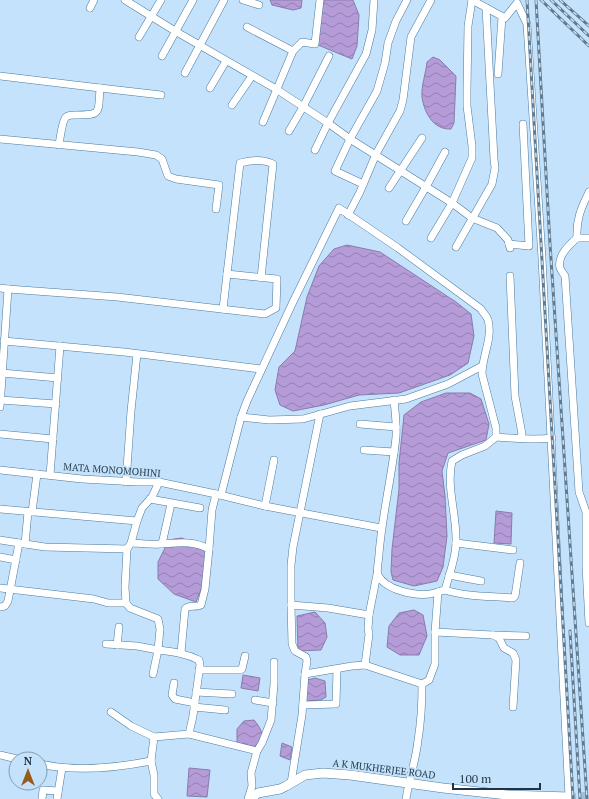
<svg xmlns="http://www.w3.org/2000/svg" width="589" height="799" font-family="'PT Serif',serif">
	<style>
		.water { fill: url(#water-waves); stroke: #887cab }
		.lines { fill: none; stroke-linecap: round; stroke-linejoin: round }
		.minor-tunnel { stroke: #a3bfd6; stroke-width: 7; stroke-dasharray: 7 3.5; stroke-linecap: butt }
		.minor-casing { stroke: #4b7a9f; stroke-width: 8 }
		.tertiary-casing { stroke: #4b7a9f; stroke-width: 10 }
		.minor { stroke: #fff; stroke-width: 7 }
		.tertiary { stroke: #fff; stroke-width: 9 }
		.rail-casing { stroke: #627a8e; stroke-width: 3 }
		.rail { stroke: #c4e2fb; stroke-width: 1.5; stroke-dasharray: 4.5; stroke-linecap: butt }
		.labels { text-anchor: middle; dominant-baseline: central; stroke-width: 3.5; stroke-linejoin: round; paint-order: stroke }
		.street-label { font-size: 10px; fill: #1f3343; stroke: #c4e2fb }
	</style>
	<defs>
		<pattern id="water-waves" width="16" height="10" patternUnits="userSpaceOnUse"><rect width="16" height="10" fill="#b59cd8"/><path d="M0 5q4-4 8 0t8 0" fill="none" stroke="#9380b1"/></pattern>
	</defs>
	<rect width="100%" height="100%" fill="#c4e2fb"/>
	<g class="water">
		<path d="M270,0H302L301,8L293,10L272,5Z"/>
		<path d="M325,0H353L359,15L357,46L352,59L318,45L322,6Z"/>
		<path d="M433,57L440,60L456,76L454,123L451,129C433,130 424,112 422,97C421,86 426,73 427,62Z"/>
		<path d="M347,245L380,252L456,302L471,314L474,336L468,363L450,375L399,393L359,395L324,405L293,411L280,405L275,390L279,367L295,351L307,297L319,266L334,249Z"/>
		<path d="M446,393H470L481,399L489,424L486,440L448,453L442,471L445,496L447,536L443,567L437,581L414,586L393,580L391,572L392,549L399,489V463L404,415L421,402Z"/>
		<path d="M496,511L512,513L511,544L494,543Z"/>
		<path d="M182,538L210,552L207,574L196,602L174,594L158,579V562L168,542L174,539Z"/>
		<path d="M414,610L423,615L427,636L419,655H400L387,647L389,626L399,613Z"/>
		<path d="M315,612L325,623L327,637L321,650L298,651L297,616Z"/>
		<path d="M243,675L260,678L258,691L241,688Z"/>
		<path d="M315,678L325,681L326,697L321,700L305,701L304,681Z"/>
		<path d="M254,720C263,731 264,735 258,747L237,744V729L244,721Z"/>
		<path d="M282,743L292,747L290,760L280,756Z"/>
		<path d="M189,768L210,770L207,797L187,796Z"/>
	</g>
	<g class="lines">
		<path class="minor-tunnel" d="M569,797L589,795"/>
		<g class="minor-casing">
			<g id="minor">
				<path d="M125,0L175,31L276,89L328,123L350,139L452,203L472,218L497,228L508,240L510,248"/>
				<path d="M243,0L259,5"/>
				<path d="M472,0L505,18L517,3L527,24L542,258L569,797"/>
				<path d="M90,8L94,0"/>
				<path d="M247,27L293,51"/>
				<path d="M139,37L161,0"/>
				<path d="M162,56L193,0"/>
				<path d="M185,73L224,0"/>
				<path d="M498,74L502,17"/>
				<path d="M0,76L100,88C98,114 102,115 75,115C72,115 68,115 66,117C62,121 60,139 59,145"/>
				<path d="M100,88L161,95"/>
				<path d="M210,88L226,61"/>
				<path d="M232,105L252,76"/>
				<path d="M263,122L293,51L302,42L315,44L320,0"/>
				<path d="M289,131L303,107L329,56"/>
				<path d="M0,139L138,152L156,155L162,159L168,176L176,179L219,185L216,209"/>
				<path d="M315,150L328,123L366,54L372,30L374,0"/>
				<path d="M363,184L335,171L350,139L377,91L385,63L388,43L396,21L407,0"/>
				<path d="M389,188L422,138"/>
				<path d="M589,192C581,208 576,220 577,238H589"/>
				<path d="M348,215L360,192L376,154L400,111L403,100L411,37L431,0"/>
				<path d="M406,221L427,185L445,152"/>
				<path d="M431,238L452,203L472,158V146L467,106V90L468,26L472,0"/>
				<path d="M577,238C569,245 557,256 560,268C561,271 564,274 565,276L579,492L586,512V566L589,623"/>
				<path d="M509,244L529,246L523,124"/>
				<path d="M456,247L492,184L495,168L494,159L486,8"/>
				<path d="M510,276L515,396L522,434L520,438"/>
				<path d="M0,288L8,289L0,407"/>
				<path d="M8,289L117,297L265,314L276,308L277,279L227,274L240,163C251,160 263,159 273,164L261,278"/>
				<path d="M223,309L227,274"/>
				<path d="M4,341L124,352L261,369"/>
				<path d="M2,373L58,378"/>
				<path d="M1,400L56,404"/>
				<path d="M241,417L269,420L303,419L350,406L406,399L448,384L482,366"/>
				<path d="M360,424L396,427"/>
				<path d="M0,434L53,439"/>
				<path d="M496,437C515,438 532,441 552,438"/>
				<path d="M364,450L394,452"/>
				<path d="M0,470L82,479L138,482H159L216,494L265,506L381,528"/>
				<path d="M50,475L60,346"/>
				<path d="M126,482L131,411L137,354"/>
				<path d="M221,495L241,417L247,401L292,304L339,208L398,248L481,309C483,313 487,316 488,320C493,338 482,356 482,374L496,428V437L485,446L462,455L452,461C446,488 457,515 456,542C456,558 449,575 445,590C440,591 435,593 430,594C415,596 385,590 378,575C376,570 379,560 379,554C382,515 392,476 396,437C397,425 395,412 394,400"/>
				<path d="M150,499L200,508"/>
				<path d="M265,506L274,460"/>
				<path d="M0,509L137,521"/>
				<path d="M32,512L37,474"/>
				<path d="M0,540L19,543"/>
				<path d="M131,543C140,543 150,545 160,544C178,543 192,540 209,549L205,589L201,605C196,608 189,604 185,609L181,653"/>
				<path d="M456,543L513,550"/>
				<path d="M25,544L28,512"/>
				<path d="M162,544L171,504"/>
				<path d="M209,549L212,510L216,494"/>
				<path d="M0,557L16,560"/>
				<path d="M377,574L369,615L368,629L369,634L365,665L422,684C422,702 421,722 418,740C416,760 409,779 406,799"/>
				<path d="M449,575L481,581"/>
				<path d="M0,588L94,599L108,603H126"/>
				<path d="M445,590C467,597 490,596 513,598L515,596L520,563"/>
				<path d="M438,592L435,632L493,635L499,638L504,648L513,653L516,660L513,707"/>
				<path d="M291,605V565L293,547L320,414"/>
				<path d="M0,607L5,606L8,601L19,543L45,547L127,549"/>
				<path d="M493,635L526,636"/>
				<path d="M106,644L137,646L158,650L153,674"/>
				<path d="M117,645L119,627"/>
				<path d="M199,670H240L242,669L245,656"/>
				<path d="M305,674L307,661L306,657L295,651L292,644L291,605L328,608L369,615"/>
				<path d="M174,683L172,695L175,699L195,703"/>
				<path d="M422,684L429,680L435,664V632"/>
				<path d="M196,692L232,694"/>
				<path d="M255,700L273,703"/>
				<path d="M303,705L336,704L337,669"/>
				<path d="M194,707L225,710"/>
				<path d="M111,712L131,726L154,737"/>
				<path d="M189,734L257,751"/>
				<path d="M0,755L17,759"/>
				<path d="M40,764C76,772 115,768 151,761"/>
				<path d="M291,783L302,715L305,674L352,666L365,665"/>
				<path d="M42,799L43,790L58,791"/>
				<path d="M57,799L62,768"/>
				<path d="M158,799L154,794V775L151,761L154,737L189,734L193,716L200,665L199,660C185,653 173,652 158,650L160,629L158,619L130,608L126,603L125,587L127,549L131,543L137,521L142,508L152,497L159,482"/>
				<path d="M248,799L252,786L251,773L257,751L262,743L271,720L274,684V662"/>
			</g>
		</g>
		<g class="tertiary-casing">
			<path id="tertiary" d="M250,799L258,793L280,789L286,786L305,775L323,773L350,775L443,788L507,795L569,797"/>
		</g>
		<use href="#minor" class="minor"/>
		<use href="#tertiary" class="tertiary"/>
		<g class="rail-casing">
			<g id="rail">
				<path d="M527,0L573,799"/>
				<path d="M536,0L550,244L587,799"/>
				<path d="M541,0L589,46"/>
				<path d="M551,0L589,36"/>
				<path d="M560,0L589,26"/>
				<path d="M570,631L580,799"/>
			</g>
		</g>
		<use href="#rail" class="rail"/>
	</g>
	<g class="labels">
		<g class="street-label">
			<text transform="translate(112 470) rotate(4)">MATA MONOMOHINI</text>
			<text transform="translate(384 769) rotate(7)">A K MUKHERJEE ROAD</text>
		</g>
	</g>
	<g transform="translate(28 771)"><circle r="19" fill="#c4e2fb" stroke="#829cb1"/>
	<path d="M0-3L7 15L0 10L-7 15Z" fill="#965b1a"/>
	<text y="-6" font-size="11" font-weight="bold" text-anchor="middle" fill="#1f3343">N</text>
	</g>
	<path d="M453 783v6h87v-6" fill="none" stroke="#1f3343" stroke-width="2"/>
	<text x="459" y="783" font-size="12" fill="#1f3343" stroke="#c4e2fb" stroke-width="3" paint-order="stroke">100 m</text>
</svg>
